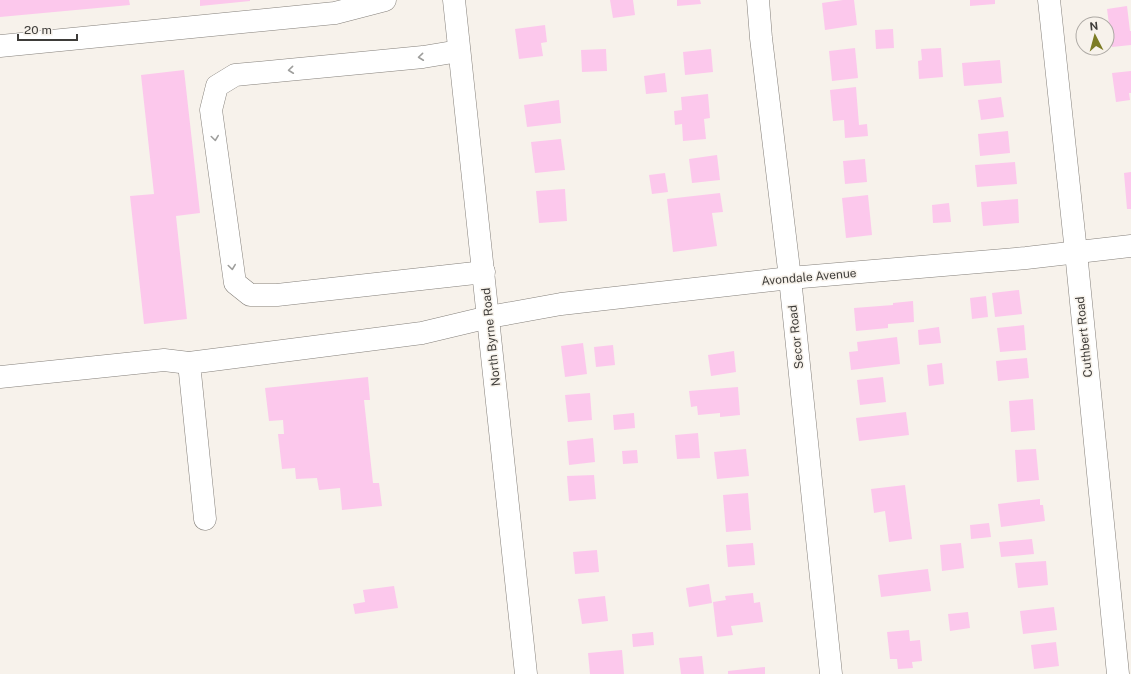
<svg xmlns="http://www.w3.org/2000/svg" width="1131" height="674" font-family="'Public Sans',sans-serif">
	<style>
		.building { fill: #fcc8ec }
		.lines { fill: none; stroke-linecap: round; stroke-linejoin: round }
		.minor-casing { stroke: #85807b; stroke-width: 23 }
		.major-casing { stroke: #85807b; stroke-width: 23 }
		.minor { stroke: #fff; stroke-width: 22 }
		.major { stroke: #fff; stroke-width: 22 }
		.oneway { stroke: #9e9e9c }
		.labels { text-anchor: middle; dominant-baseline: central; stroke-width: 3; stroke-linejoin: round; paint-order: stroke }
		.street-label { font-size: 12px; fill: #3e3c39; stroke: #f7f2eb }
	</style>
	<rect width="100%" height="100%" fill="#f7f2eb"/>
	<g class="building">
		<path d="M0,0H129L130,5L0,17Z"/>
		<path d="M200,0H250V1L200,6Z"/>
		<path d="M610,0H633L635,15L613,18Z"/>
		<path d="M677,0H700L701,4L677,6Z"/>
		<path d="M843,0H854L857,25L825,30L822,3Z"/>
		<path d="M970,0H995V4L970,6Z"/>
		<path d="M1127,6L1130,31H1131V45L1112,47L1107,9Z"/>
		<path d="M545,25L547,42L541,43L543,56L519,59L515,29Z"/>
		<path d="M893,29L894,48L876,49L875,30Z"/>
		<path d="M855,48L858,78L832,81L829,51Z"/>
		<path d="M941,48L943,77L919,79L918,61L922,60L921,49Z"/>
		<path d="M606,49L607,71L582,72L581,50Z"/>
		<path d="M711,49L713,72L685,75L683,52Z"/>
		<path d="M1000,60L1002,83L964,86L962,63Z"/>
		<path d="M184,70L200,213L176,216L187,319L144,324L130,196L154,194L141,75Z"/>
		<path d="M1131,71V93H1129L1130,100L1116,102L1112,73Z"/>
		<path d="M665,73L667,92L646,94L644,76Z"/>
		<path d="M856,87L859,125L867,124L868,136L845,138L844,120L833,121L830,90Z"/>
		<path d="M708,94L710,118L704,119L706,139L683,141L682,124L675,125L674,111L682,110L681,97Z"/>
		<path d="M1001,97L1004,117L981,120L978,100Z"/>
		<path d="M559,100L561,123L527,127L524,105Z"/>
		<path d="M1008,131L1010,153L980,156L978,134Z"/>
		<path d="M561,139L565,170L535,173L531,142Z"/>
		<path d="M717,155L720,180L692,183L689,159Z"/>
		<path d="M865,159L867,182L845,184L843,161Z"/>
		<path d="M1015,162L1017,184L977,187L975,165Z"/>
		<path d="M1131,172V209H1127L1124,173Z"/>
		<path d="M665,173L668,192L652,194L649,175Z"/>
		<path d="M565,189L567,221L539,223L536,191Z"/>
		<path d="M720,193L723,212L712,213L717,246L673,252L667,199Z"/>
		<path d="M868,195L872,235L846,238L842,198Z"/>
		<path d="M1018,199L1019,223L983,226L981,202Z"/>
		<path d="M949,203L951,222L933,223L932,205Z"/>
		<path d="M1019,290L1022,314L995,317L992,293Z"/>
		<path d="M986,296L988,317L972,319L970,298Z"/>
		<path d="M913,301L914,322L888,324V328L856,331L854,308L893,305V303Z"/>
		<path d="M1024,325L1026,350L1000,352L997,328Z"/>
		<path d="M939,327L941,343L919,345L918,330Z"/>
		<path d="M897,337L900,364L851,370L849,352L858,351L857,342Z"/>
		<path d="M583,343L587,374L565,377L561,346Z"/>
		<path d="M613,345L615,365L596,367L594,347Z"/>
		<path d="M734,351L736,372L711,376L708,355Z"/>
		<path d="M1027,358L1029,378L998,381L996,361Z"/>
		<path d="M942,363L944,384L929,386L927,365Z"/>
		<path d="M368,377L370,400H364L373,483H379L382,506L342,510L340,488L319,490L317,478L296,479L295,468L282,469L278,434H284L283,420L269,421L265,388Z"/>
		<path d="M883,377L886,402L860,405L857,380Z"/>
		<path d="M738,387L740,415L720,417V413L698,415L697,406L691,407L689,391Z"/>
		<path d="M590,393L592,420L568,422L565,395Z"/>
		<path d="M1033,399L1035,430L1011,432L1009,401Z"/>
		<path d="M906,412L909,435L859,441L856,418Z"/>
		<path d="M634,413L635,428L614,430L613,415Z"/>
		<path d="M698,433L700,458L677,459L675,435Z"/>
		<path d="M593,438L595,462L569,465L567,441Z"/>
		<path d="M746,449L749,476L717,479L714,452Z"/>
		<path d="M1036,449L1039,480L1017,482L1015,450Z"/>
		<path d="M637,450L638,463L623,464L622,451Z"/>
		<path d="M594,475L596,499L569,501L567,476Z"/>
		<path d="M905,485L912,539L889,542L885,511L874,513L871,489Z"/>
		<path d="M748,493L751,530L726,532L723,495Z"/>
		<path d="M1040,499V505H1043L1045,521L1001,527L998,504Z"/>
		<path d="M989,523L991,537L971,539L970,525Z"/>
		<path d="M1032,539L1034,554L1001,557L999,542Z"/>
		<path d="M753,543L755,565L728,567L726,545Z"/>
		<path d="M961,543L964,568L942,571L940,545Z"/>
		<path d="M597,550L599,572L575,574L573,552Z"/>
		<path d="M1046,561L1048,585L1018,588L1015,563Z"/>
		<path d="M928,569L931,591L881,597L878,575Z"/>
		<path d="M709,584L712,603L689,607L686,588Z"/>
		<path d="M394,586L398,608L355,614L353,604L365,602L363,590Z"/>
		<path d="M753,593L754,603L760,602L763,622L731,626L733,635L717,637L713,602L726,600L725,596Z"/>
		<path d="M605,596L608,621L582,624L578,599Z"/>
		<path d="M1054,607L1057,630L1023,634L1020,611Z"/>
		<path d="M968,612L970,628L950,631L948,614Z"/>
		<path d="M909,630L910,641L920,640L922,661L912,662L913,668L898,669L897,659H890L887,632Z"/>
		<path d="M653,632L654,645L633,647L632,634Z"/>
		<path d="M1056,642L1059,666L1034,669L1031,645Z"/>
		<path d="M622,650L624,674H590L588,653Z"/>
		<path d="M702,656L704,674H681L679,658Z"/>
		<path d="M765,667V674H728V671Z"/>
	</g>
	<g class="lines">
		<g class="minor-casing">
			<g id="minor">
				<path d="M758,0L761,38L790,278L831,674"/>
				<path d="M1049,0L1076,252L1118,674"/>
				<path d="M0,46L335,13L385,0"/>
				<path d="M459,51L423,57L235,75L217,86L211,110L235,283L250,295H277L484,272"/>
				<path d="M0,377L164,360L189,363"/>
				<path d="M205,519L189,363L422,333L489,317L561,304L790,278L1026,258L1131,246"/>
			</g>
		</g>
		<g class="major-casing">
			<path id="major" d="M454,0L526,674"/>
		</g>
		<use href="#minor" class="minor"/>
		<use href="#major" class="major"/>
	</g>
	<defs><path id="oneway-chevron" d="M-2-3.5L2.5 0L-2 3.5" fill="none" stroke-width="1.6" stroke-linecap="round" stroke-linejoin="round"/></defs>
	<g class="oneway">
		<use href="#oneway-chevron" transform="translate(421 57) rotate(174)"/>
		<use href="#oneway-chevron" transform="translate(291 70) rotate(174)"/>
		<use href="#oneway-chevron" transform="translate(215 138) rotate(82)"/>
		<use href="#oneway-chevron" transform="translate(232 267) rotate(82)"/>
	</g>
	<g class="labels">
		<g class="street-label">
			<text transform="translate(809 277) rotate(-5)">Avondale Avenue</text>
			<text transform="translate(491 337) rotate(-96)">North Byrne Road</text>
			<text transform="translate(796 337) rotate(-96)">Secor Road</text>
			<text transform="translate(1084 337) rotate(-96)">Cuthbert Road</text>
		</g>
	</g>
	<g transform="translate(1095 36) rotate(354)"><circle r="19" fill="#f7f2eb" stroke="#ada9a4"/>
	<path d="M0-3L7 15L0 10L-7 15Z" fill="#7c7c24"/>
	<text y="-6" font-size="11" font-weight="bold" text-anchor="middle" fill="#3e3c39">N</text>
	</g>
	<path d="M18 34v6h59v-6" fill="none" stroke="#3e3c39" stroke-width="2"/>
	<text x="24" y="34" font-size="12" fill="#3e3c39" stroke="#f7f2eb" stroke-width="3" paint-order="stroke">20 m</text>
</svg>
